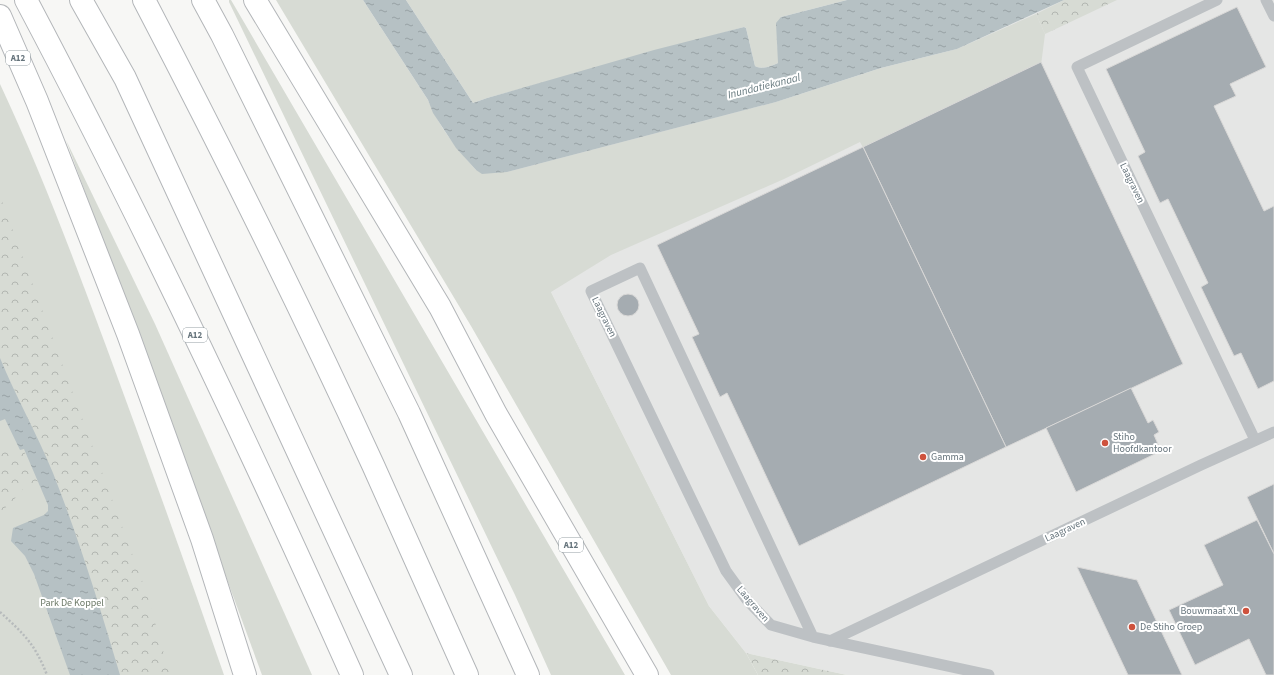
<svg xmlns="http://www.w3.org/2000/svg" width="1274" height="675" font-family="'Source Sans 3',sans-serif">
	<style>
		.built { fill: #e5e6e5 }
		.green { fill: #d7dbd4 }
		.forest { fill: url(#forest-crowns) }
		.water { fill: url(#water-ripples) }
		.building { fill: #a5acb1; stroke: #d9d8d7 }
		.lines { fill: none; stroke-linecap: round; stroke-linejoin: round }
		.highway-casing { stroke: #b3b6b9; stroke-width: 24 }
		.path { stroke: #b7bbbc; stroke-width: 2.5; stroke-dasharray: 2 2; stroke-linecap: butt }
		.lane { stroke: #bdc1c4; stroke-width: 11 }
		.highway { stroke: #fff; stroke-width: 22 }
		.poi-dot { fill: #ce523d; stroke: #fff; stroke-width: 1.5 }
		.labels { text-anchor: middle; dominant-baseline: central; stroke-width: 4; stroke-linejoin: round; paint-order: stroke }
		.shield { fill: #fff; stroke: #949ea3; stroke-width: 1 }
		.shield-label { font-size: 9px; font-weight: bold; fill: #66747c }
		.street-label { font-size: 10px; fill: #66747c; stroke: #fff }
		.poi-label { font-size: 10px; fill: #66747c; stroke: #fff; text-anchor: start }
		.park-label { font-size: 10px; fill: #6d7a68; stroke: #fff }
		.water-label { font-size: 11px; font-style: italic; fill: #66797e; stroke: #fff }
	</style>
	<defs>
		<pattern id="forest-crowns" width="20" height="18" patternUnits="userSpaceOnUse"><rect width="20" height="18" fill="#d7dbd4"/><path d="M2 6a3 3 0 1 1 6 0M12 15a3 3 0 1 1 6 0" fill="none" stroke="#b2b6b1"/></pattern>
		<pattern id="water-ripples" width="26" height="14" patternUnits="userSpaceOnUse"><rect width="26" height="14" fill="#b6c1c4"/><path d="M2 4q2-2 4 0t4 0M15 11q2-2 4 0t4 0" fill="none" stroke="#98a1a4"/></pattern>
	</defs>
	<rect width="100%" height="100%" fill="#f7f7f5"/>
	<path class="built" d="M1064,0H1274V675H847L746,653L709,606L551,292L482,174L776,102L957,49Z"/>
	<g class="green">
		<path d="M229,0H231L625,675H551L515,595L229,2Z"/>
		<path d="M276,0H363L428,100C439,127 457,149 476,170L507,172L776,102L881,68L957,49L1036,14L1045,34L1040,73L867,155L860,142L784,179L611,255L551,292L709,606L746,653L758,675H671L471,326Z"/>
		<path d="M406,0H847L781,17L777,43L779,54L778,63C772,66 761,70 755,66L746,28L744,27L487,98L473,103Z"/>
		<path d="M0,84C40,169 73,257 106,346C146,455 186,565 224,675H0Z"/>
		<path d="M66,140L155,324L312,675H262Z"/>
	</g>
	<g class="forest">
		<path d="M1064,0H1117L1045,34L1036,14Z"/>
		<path d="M0,196L147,594L170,675H120L88,569L52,473L39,439L25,414L0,358Z"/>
		<path d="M5,446L20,450L23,449L38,481L24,488L10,504L0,512V448Z"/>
		<path d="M746,653L847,675H758Z"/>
	</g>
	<g class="water">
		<path d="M363,0H406L473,103L487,98L654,50L744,27L746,28L755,66C761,70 772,66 778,63L776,23L781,17L847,0H1064L957,49L881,68L776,102L507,172L482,174L476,170L456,148L433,113L428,100Z"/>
		<path d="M0,358C16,397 37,434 53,473C79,539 100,607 120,675H70L34,574L25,556L11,541L13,528L44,515L48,511V505L24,449L20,450L5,419L0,421Z"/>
	</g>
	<g class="building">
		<path d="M1237,7L1266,67L1230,84L1236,96L1214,106L1264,211L1274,206V381L1258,389L1241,353L1234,356L1201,287L1208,283L1168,199L1160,203L1138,156L1145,152L1106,69Z"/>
		<path d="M1041,62L1183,364L1006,447L863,147Z"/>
		<path d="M863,147L1006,447L799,546L727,393L720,397L692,337L699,334L657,245Z"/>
		<circle cx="628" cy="305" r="11"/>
		<path d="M1131,388L1148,423L1153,420L1159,432L1154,435L1161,451L1076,492L1046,428Z"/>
		<path d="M1274,484V554L1247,497Z"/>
		<path d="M1257,520L1274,554V675H1266L1249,639L1195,665L1169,610L1223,585L1204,545Z"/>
		<path d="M1077,567L1137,580L1182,675H1128Z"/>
	</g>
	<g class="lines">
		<g class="highway-casing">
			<g id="highway">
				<path d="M26,0C143,221 250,447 352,675"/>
				<path d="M81,0L125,78L401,675"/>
				<path d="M144,0C224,153 301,308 373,465C405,535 435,605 467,675"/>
				<path d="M203,0L222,35L409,413L528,675"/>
				<path d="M255,0L440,307L496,414L647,675"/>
				<path d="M0,16L37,101L128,334L202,539L245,675"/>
			</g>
		</g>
		<path class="path" d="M0,612C24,634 35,644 47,675"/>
		<g class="lane">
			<path d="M1217,0L1077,67L1255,440"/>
			<path d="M1266,0L1274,16"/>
			<path d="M813,637L640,268L591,291L726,571L747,600L771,625L813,637L989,675"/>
			<path d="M830,641L1201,465L1274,432"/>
		</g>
		<use href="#highway" class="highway"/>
	</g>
	<g class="poi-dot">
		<circle cx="1105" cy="443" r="4"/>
		<circle cx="923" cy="457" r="4"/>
		<circle cx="1246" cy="611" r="4"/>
		<circle cx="1132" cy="627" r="4"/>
	</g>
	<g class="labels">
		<g class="shield">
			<rect x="6" y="51" width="24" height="14" rx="3"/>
			<rect x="183" y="328" width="24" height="14" rx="3"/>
			<rect x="559" y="538" width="24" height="14" rx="3"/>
		</g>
		<g class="shield-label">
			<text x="18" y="58">A12</text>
			<text x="195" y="335">A12</text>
			<text x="571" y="545">A12</text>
		</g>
		<g class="street-label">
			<text transform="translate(1132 183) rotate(64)">Laagraven</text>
			<text transform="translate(604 317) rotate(64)">Laagraven</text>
			<text transform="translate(1065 530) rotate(-25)">Laagraven</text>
			<text transform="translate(753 604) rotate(49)">Laagraven</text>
		</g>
		<g class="poi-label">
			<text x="1113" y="437">Stiho<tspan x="1113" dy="12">Hoofdkantoor</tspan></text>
			<text x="931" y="457">Gamma</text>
			<text x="1238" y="611" text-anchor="end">Bouwmaat XL</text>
			<text x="1140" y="627">De Stiho Groep</text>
		</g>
		<g class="park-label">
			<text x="72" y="603">Park De Koppel</text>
		</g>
		<g class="water-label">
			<text transform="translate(764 86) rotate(-14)">Inundatiekanaal</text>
		</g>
	</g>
</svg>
